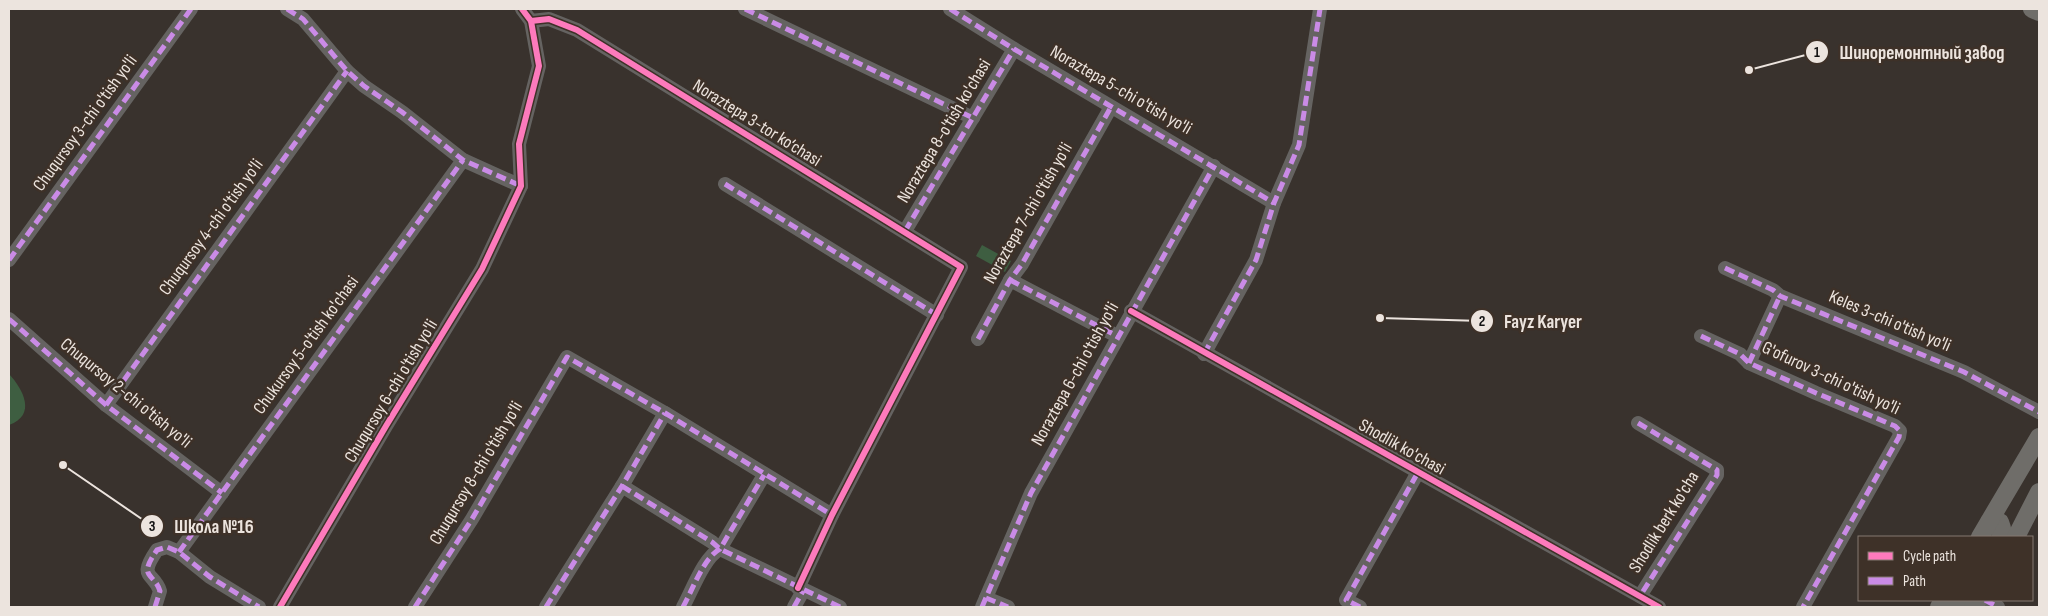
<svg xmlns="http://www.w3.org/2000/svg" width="2048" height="616" font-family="'Sofia Sans Condensed',sans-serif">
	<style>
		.green { fill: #3e5e41 }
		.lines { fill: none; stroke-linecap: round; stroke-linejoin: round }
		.minor { stroke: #656361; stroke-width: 14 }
		.major { stroke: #6f6d69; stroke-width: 18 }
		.quiet { stroke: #ca8be6; stroke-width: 5; stroke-dasharray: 10 5; stroke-linecap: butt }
		.cycleway-casing { stroke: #3e3128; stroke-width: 9 }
		.cycleway { stroke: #fd7abc; stroke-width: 6 }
		.labels { text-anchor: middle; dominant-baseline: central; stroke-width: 5; stroke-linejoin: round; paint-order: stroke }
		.street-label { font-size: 18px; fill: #ece4de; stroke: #3e3128 }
		.leader { fill: none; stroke: #ece4de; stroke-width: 2 }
		.callout-dot { fill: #ece4de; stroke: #3e3128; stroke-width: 2 }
		.mark-label { font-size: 15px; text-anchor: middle; font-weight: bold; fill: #111 }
		.callout-label { font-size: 19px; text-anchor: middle; font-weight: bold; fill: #ece4de; stroke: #3e3128; stroke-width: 5; stroke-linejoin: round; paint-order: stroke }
	</style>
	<rect width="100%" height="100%" fill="#39322d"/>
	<g class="green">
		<path d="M982,245L1011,261L1005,272L976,256Z"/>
		<path d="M9,374C23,389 37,415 9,425Z"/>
	</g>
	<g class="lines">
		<g class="minor">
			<path d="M287,9L303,19L347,71L364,86L402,112L463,160L521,186"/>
			<path d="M745,9L973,118"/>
			<path d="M950,9L1014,49L1274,203"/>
			<path d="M531,21L549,19L577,30L961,267L832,515L798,588"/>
			<path d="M725,184L937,315"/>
			<path d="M905,231L1014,49"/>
			<path d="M9,260L191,9"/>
			<path d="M1725,268L1773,290L1780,296L1964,372L2039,412"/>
			<path d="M1010,280L1117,336"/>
			<path d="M1131,311L1659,607"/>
			<path d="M9,319L106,405L222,493"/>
			<path d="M1701,336L1740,354L1749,363L1816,393L1895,426L1900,431L1899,437L1803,607"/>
			<path d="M978,339L1010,280L1022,264L1111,107"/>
			<path d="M1204,354L1256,260L1274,203L1299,145L1320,9"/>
			<path d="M1749,363L1780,296"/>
			<path d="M106,405L347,71"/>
			<path d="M1638,423L1717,470V475L1640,596"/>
			<path d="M622,486L712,542L720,549L840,607"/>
			<path d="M179,552L463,160"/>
			<path d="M986,598L1008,607"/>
			<path d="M1985,600L1998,607"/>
			<path d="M155,607L160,591C154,572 137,579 157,550L167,547L179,552L210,577L259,607"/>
			<path d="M280,607L386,426L482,269L521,186L519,144L539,66L531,21L522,9"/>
			<path d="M415,607L472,519L567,357L665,413L832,515"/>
			<path d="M546,607L622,486L665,413"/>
			<path d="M683,607C692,591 704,557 720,549L764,475"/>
			<path d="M794,607L803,591"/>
			<path d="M982,607L1031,493L1214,166"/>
			<path d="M1360,607L1346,600L1417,474"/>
		</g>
		<g class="major">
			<path d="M2032,9L2039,12"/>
			<path d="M1989,522L1993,519L2000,522L2002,528L2000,537"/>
			<path d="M1980,537L2039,437"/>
			<path d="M2016,537L2039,492"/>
			<path d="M1939,607L1944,600"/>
			<path d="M1958,607L1963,600"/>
			<path d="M1973,607L1978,600"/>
		</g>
		<g class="quiet">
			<path d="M287,9L303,19L347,71L364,86L402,112L463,160L521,186"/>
			<path d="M745,9L973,118"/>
			<path d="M950,9L1014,49L1274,203"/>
			<path d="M725,184L937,315"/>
			<path d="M905,231L1014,49"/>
			<path d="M9,260L191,9"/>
			<path d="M1725,268L1773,290L1780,296L1964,372L2039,412"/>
			<path d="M1010,280L1117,336"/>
			<path d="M9,319L106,405L222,493"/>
			<path d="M1701,336L1740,354L1749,363L1816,393L1895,426L1900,431L1899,437L1803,607"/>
			<path d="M978,339L1010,280L1022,264L1111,107"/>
			<path d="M1204,354L1256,260L1274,203L1299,145L1320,9"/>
			<path d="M1749,363L1780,296"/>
			<path d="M106,405L347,71"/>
			<path d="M1638,423L1717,470V475L1640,596"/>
			<path d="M622,486L712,542L720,549L840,607"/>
			<path d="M179,552L463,160"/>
			<path d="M986,598L1008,607"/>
			<path d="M1985,600L1998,607"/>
			<path d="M155,607L160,591C154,572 137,579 157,550L167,547L179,552L210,577L259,607"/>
			<path d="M415,607L472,519L567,357L665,413L832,515"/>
			<path d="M546,607L622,486L665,413"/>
			<path d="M683,607C692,591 704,557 720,549L764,475"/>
			<path d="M794,607L803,591"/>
			<path d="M982,607L1031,493L1214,166"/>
			<path d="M1360,607L1346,600L1417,474"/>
		</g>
		<g class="cycleway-casing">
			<g id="cycleway">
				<path d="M531,21L549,19L577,30L961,267L832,515L798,588"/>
				<path d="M1131,311L1659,607"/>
				<path d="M280,607L386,426L482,269L521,186L519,144L539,66L531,21L522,9"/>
			</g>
		</g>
		<use href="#cycleway" class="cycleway"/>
	</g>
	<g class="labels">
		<g class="street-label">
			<text transform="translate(1121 90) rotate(30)">Noraztepa 5-chi o'tish yo'li</text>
			<text transform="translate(85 123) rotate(-54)">Chuqursoy 3-chi o'tish yo'li</text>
			<text transform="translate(757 123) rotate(32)">Noraztepa 3-tor ko‘chasi</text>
			<text transform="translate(944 131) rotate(-59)">Noraztepa 8-o'tish ko'chasi</text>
			<text transform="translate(1028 213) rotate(-60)">Noraztepa 7-chi o'tish yo'li</text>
			<text transform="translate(211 227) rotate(-54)">Chuqursoy 4-chi o'tish yo'li</text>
			<text transform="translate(1890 321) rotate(23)">Keles 3-chi o'tish yo'li</text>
			<text transform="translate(306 345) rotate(-54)">Chukursoy 5-o'tish ko'chasi</text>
			<text transform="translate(1075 374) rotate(-61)">Noraztepa 6-chi o'tish yo'li</text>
			<text transform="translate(1831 378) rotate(25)">G'ofurov 3-chi o'tish yo'li</text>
			<text transform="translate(391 391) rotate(-59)">Chuqursoy 6-chi o'tish yo'li</text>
			<text transform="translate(126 393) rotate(39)">Chuqursoy 2-chi o'tish yo'li</text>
			<text transform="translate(1402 447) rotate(29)">Shodlik ko'chasi</text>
			<text transform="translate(476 473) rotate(-59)">Chuqursoy 8-chi o'tish yo'li</text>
			<text transform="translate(1664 522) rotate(-58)">Shodlik berk ko'cha</text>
		</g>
	</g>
	<path class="leader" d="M1749 70L1817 52M1380 318L1482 321M63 465L152 526"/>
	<g class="callout-dot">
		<circle cx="1749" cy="70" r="5"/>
		<circle cx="1380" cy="318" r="5"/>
		<circle cx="63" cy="465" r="5"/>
		<circle cx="1817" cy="52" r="12"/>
		<circle cx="1482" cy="321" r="12"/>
		<circle cx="152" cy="526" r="12"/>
	</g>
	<g class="mark-label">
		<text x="1817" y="57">1</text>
		<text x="1482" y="326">2</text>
		<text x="152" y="531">3</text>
	</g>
	<g class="callout-label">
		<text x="1922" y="59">Шиноремонтный завод</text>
		<text x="1543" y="328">Fayz Karyer</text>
		<text x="214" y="533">Школа №16</text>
	</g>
	<rect width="2048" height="616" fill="none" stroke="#ece4de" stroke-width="20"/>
	<rect x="1858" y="536" width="175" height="65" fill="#3e3128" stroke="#847971"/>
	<rect x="1868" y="552" width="25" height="8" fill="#fd7abc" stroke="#847971"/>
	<text x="1903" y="561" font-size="15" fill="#ece4de">Cycle path</text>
	<rect x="1868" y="577" width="25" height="8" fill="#ca8be6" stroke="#847971"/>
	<text x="1903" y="586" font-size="15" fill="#ece4de">Path</text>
</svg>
